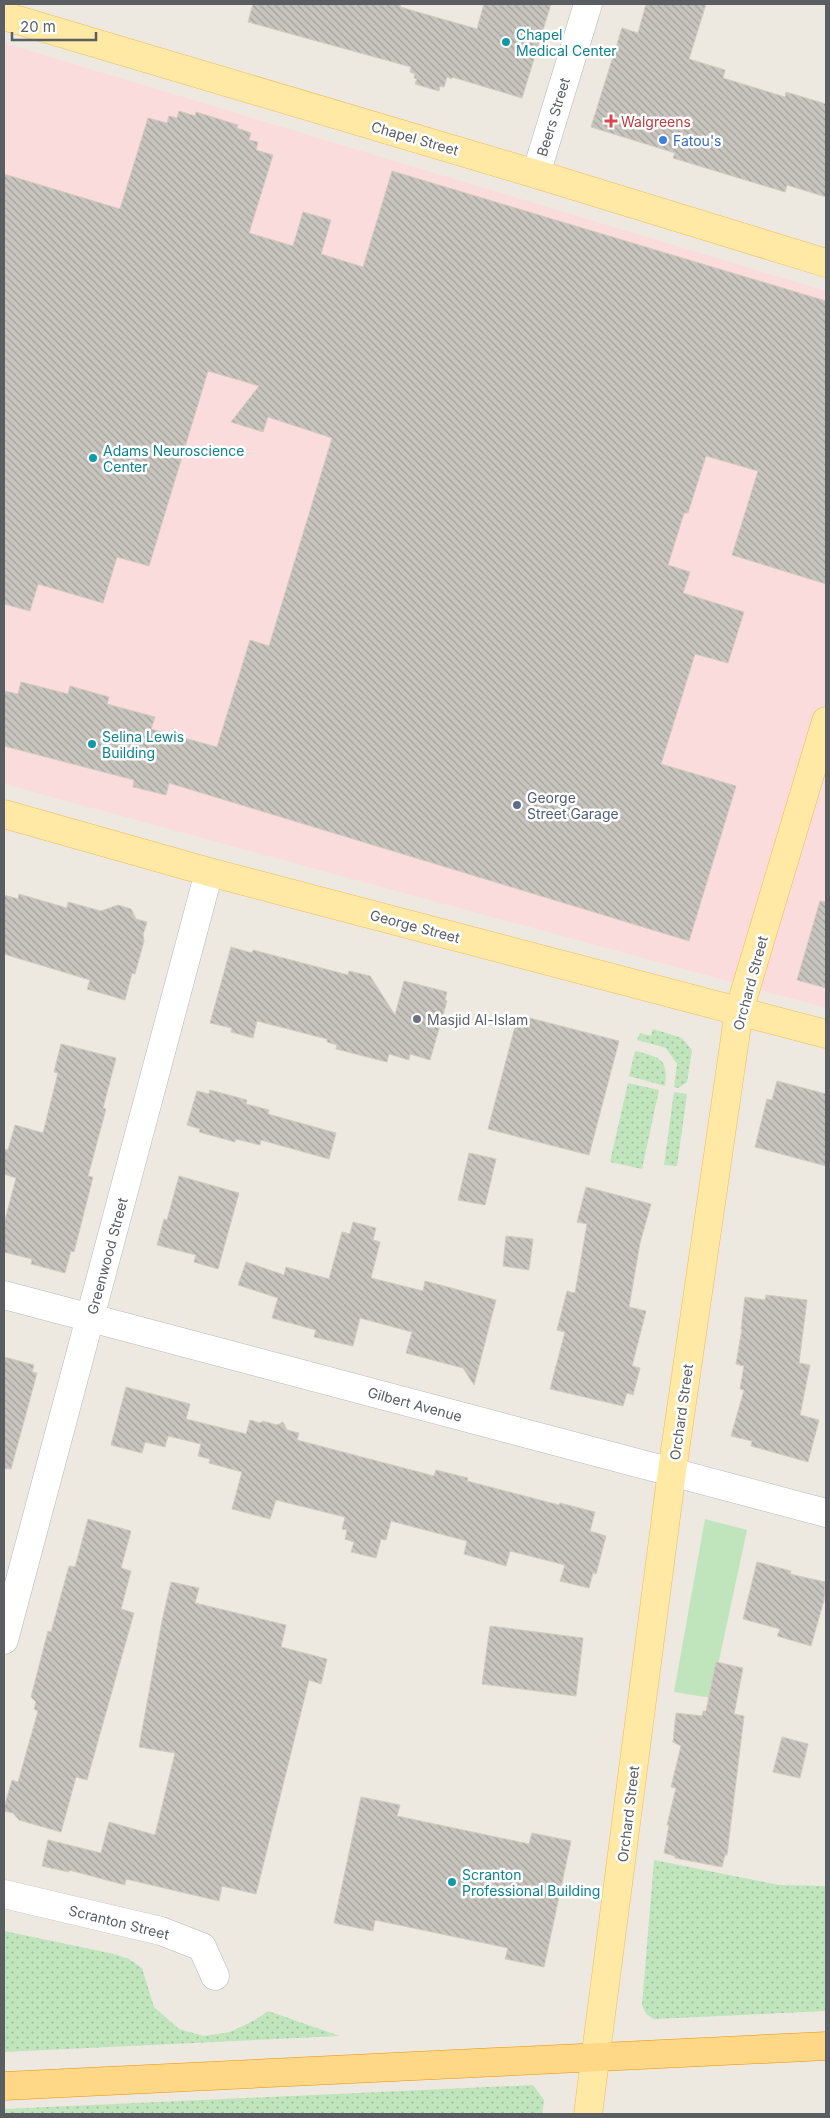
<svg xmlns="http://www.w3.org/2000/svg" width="830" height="2118" font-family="Inter,sans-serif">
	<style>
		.medical { fill: #fbdcdc }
		.grass { fill: url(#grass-dots) }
		.park { fill: #c0e5bd }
		.building { fill: url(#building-back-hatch); stroke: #d2cbbf }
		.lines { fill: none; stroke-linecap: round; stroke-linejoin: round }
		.minor-casing { stroke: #b4b8bc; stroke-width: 29 }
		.major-casing { stroke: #f3ba54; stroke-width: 29 }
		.highway-casing { stroke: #ee9100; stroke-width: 29 }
		.minor { stroke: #fff; stroke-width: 28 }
		.major { stroke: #ffe9a4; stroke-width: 28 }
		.highway { stroke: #fed787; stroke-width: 28 }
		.culture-dot { fill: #0f9aa8; stroke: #fff; stroke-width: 2 }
		.health-dot { fill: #e0444e; stroke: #fff; stroke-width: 2 }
		.shop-dot { fill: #3f7fe0; stroke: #fff; stroke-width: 2 }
		.service-dot { fill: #5c6f8a; stroke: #fff; stroke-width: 2 }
		.worship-dot { fill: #6b7280; stroke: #fff; stroke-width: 2 }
		.labels { text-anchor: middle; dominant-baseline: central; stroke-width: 5; stroke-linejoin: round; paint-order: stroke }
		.culture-label { font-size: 14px; fill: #0d838f; stroke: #fff; text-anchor: start }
		.street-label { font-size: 14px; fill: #5a5e62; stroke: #fff }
		.health-label { font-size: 14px; fill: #be3a42; stroke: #fff; text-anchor: start }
		.shop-label { font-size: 14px; fill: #366cbe; stroke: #fff; text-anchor: start }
		.service-label { font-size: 14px; fill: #4e5e75; stroke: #fff; text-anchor: start }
		.worship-label { font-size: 14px; fill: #5b616d; stroke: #fff; text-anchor: start }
	</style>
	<defs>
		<pattern id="grass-dots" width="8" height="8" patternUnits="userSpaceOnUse" patternTransform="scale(1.25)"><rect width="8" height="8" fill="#c0e5bd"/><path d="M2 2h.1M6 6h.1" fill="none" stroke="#9fbd9d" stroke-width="1.8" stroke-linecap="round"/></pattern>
		<pattern id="building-back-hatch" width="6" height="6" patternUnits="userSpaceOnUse" patternTransform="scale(1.25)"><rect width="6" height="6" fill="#c8c4be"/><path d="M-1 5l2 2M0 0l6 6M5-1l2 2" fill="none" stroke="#a5a29e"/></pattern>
	</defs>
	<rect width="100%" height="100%" fill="#ede9e1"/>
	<path class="medical" d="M4,43L826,291V1008L4,784Z"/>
	<g class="grass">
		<path d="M653,1029L682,1038L692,1050L687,1082L678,1088L674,1087L677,1064L666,1048L637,1040L640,1033L651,1036Z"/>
		<path d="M635,1051C659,1057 669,1058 665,1086L629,1076Z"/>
		<path d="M628,1083L659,1090L642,1169L610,1162Z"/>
		<path d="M674,1092L687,1094L677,1166L664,1165Z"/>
		<path d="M654,1860L779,1885L826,1886V2011L654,2019L646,2014L642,2005Z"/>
		<path d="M4,1931L114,1954L129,1959L142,1968L154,2007L179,2029L204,2036L230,2032L255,2020L268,2011L340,2036L4,2052Z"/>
		<path d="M533,2085L544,2100L542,2114H4V2109Z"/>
	</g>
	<path class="park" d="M705,1519L747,1530L711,1698L674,1692Z"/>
	<g class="building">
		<path d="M253,4H401L400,7L477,29L484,4H551L522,98L452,77V79L447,77L444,87L440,86L439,91L415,84L417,79L414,78L415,74L410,72L411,67L248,22Z"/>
		<path d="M646,4H706L689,59L725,70L723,78L785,97L786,92L826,104V197L787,185L785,192L673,158L675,153L591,127L622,28L638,33Z"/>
		<path d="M179,111L195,116L196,112L238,125L237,128L251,133L249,140L258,142L256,150L273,155L249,233L293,246L303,212L331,220L321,254L363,267L392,171L826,301V584L732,555L758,471L706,456L688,513H684L668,565L690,572L683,593L744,612L728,663L695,654L661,764L736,786L689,941L169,783L166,795L133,787L134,780L4,746V691L18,694L21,682L68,694L70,686L109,697L107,704L155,717L151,729L217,747L250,640L269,646L332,438L268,417L263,432L231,422L259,386L208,371L149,566L117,557L103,603L38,584L30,611L4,604V174L120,209L148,118L167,123L169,116L177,118Z"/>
		<path d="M19,894L67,908L68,902L101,911L118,905L131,909L136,919L147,922L143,935L144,941L135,974L132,973L125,1000L87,989L90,980L4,954V895L18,899Z"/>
		<path d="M820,901L826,902V988L797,980Z"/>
		<path d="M231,947L252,953L253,950L348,975L349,971L370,976L395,1015L404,981L447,992L445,1000L447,1001L430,1060L410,1054L409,1060L389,1054L387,1062L336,1049L337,1045L327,1042V1039L257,1021L253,1038L231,1032L232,1028L210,1023Z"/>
		<path d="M518,1015L619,1041L589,1155L488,1129Z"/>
		<path d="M61,1044L116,1058L103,1108L106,1109L88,1176L93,1177L74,1252L71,1251L65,1273L31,1264L32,1259L4,1252V1224L16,1178L4,1174V1149L8,1150L15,1125L43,1133L58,1073L54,1072Z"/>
		<path d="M777,1081L826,1094V1166L755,1147L767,1099L772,1100Z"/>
		<path d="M210,1090L247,1100L246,1104L269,1110L268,1114L336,1133L329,1159L261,1140L260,1145L236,1139L235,1142L199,1132L200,1129L187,1125L197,1091L209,1094Z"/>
		<path d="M469,1153L496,1159L485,1205L458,1200Z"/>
		<path d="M179,1176L239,1193L218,1269L194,1262L196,1255L157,1245L164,1219L167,1220Z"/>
		<path d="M586,1187L651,1204L640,1243L629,1307L646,1311L632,1366L640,1368L633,1395L627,1393L623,1406L550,1389L565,1332L557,1330L567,1291L575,1293L587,1224L577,1222Z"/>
		<path d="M353,1222L376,1228L373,1240L380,1242L371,1278L423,1291L425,1281L496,1300L474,1385L463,1368L406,1353L412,1332L360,1318L353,1346L314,1337L316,1330L272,1318L278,1298L238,1285L246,1262L284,1275L286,1267L329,1279L342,1232L350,1234Z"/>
		<path d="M506,1236L533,1239L529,1270L503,1266Z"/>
		<path d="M766,1295L807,1300L799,1363L810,1365L800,1415L819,1420L808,1462L751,1446L752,1441L731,1436L744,1390L740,1389L744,1366L736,1364L742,1329H741L745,1297L765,1300Z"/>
		<path d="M4,1357L34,1365L32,1372L37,1373L11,1469L4,1468Z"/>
		<path d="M126,1387L190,1404L186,1419L246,1434L250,1420L260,1423L263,1421L277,1425L283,1422L287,1430L299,1433L297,1440L434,1476L436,1470L468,1478L467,1481L559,1505L560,1503L595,1512L590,1531L606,1536L596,1574L593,1573L589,1588L560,1581L565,1565L510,1551L506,1566L464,1554L467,1541L391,1521L386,1540L381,1539L376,1558L351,1552L354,1542L345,1539L347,1530L342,1529L345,1517L276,1500L270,1519L232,1509L242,1472L209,1463L210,1459L198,1456L201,1444L168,1436L165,1447L145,1442L142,1453L111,1445Z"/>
		<path d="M88,1519L131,1531L121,1568L131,1571L121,1609L134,1613L87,1780L76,1777L61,1832L19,1820L13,1813L4,1811V1808L12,1780L18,1782L38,1711L34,1709L36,1702L31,1697L48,1631L51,1632L69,1566L75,1567Z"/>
		<path d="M757,1562L791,1571L790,1574L825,1582L824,1600L811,1646L777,1636L780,1629L743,1619Z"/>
		<path d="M171,1582L199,1588L195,1603L286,1625L281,1647L327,1659L321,1684L309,1680L256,1894L222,1886L219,1901L126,1879L125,1885L69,1870V1872L42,1866L48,1840L101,1853L109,1822L155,1835L175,1753L139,1747L162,1621Z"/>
		<path d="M490,1626L583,1638L576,1696L482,1684Z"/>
		<path d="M716,1662L743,1668L734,1714L744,1716L727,1855H725L722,1867L675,1858V1856L664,1853L669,1825H667L676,1788L671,1787L681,1746L673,1742L676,1713L702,1716L703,1711H706Z"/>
		<path d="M782,1737L808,1744L800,1778L773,1772Z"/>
		<path d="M361,1797L400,1805L397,1816L529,1844L532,1833L571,1841L544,1967L505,1959L508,1948L375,1920L373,1931L334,1923Z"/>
	</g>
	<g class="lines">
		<g class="minor-casing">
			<g id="minor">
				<path d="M536,174L588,4"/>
				<path d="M4,1295L826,1513"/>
				<path d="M4,1640L209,872"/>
				<path d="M4,1894L161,1931L202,1947L215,1976"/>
			</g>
		</g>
		<g class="major-casing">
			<g id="major">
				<path d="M4,16L536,174L826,263"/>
				<path d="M4,814L209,872L826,1034"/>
				<path d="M588,2114L672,1471L739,1011L826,721"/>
			</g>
		</g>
		<g class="highway-casing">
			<path id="highway" d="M4,2086L826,2046"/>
		</g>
		<use href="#minor" class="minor"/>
		<use href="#major" class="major"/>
		<use href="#highway" class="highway"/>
	</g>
	<g class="culture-dot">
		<circle cx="506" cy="42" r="5"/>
		<circle cx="93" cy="458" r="5"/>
		<circle cx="92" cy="744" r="5"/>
		<circle cx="452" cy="1882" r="5"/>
	</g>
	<path class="health-dot" d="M608.5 113.5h5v5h5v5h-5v5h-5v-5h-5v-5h5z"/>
	<circle class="shop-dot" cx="663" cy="140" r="5"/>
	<circle class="service-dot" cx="517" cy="805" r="5"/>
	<circle class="worship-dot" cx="417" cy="1019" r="5"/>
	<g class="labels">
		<g class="culture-label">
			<text x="516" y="34">Chapel<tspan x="516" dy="16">Medical Center</tspan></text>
			<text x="103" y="450">Adams Neuroscience<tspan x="103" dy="16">Center</tspan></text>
			<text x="102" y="736">Selina Lewis<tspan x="102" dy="16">Building</tspan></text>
			<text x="462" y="1874">Scranton<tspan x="462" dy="16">Professional Building</tspan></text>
		</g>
		<g class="street-label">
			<text transform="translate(553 117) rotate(-73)">Beers Street</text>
			<text transform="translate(415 138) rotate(16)">Chapel Street</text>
			<text transform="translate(415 926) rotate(15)">George Street</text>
			<text transform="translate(750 983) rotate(-75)">Orchard Street</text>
			<text transform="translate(107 1256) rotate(-75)">Greenwood Street</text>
			<text transform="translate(415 1404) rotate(15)">Gilbert Avenue</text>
			<text transform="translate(681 1412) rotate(-82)">Orchard Street</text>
			<text transform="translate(628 1814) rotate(-83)">Orchard Street</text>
			<text transform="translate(119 1922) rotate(14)">Scranton Street</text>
		</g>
		<g class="health-label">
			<text x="621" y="121">Walgreens</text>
		</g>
		<g class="shop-label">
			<text x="673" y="140">Fatou's</text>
		</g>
		<g class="service-label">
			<text x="527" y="797">George<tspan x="527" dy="16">Street Garage</tspan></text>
		</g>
		<g class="worship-label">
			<text x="427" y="1019">Masjid Al-Islam</text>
		</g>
	</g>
	<rect width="830" height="2118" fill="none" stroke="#5a5e62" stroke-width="10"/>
	<path d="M12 32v8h84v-8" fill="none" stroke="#5a5e62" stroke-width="2.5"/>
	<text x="20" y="32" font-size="15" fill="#5a5e62" stroke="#ffffff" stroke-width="4" paint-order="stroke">20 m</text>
</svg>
